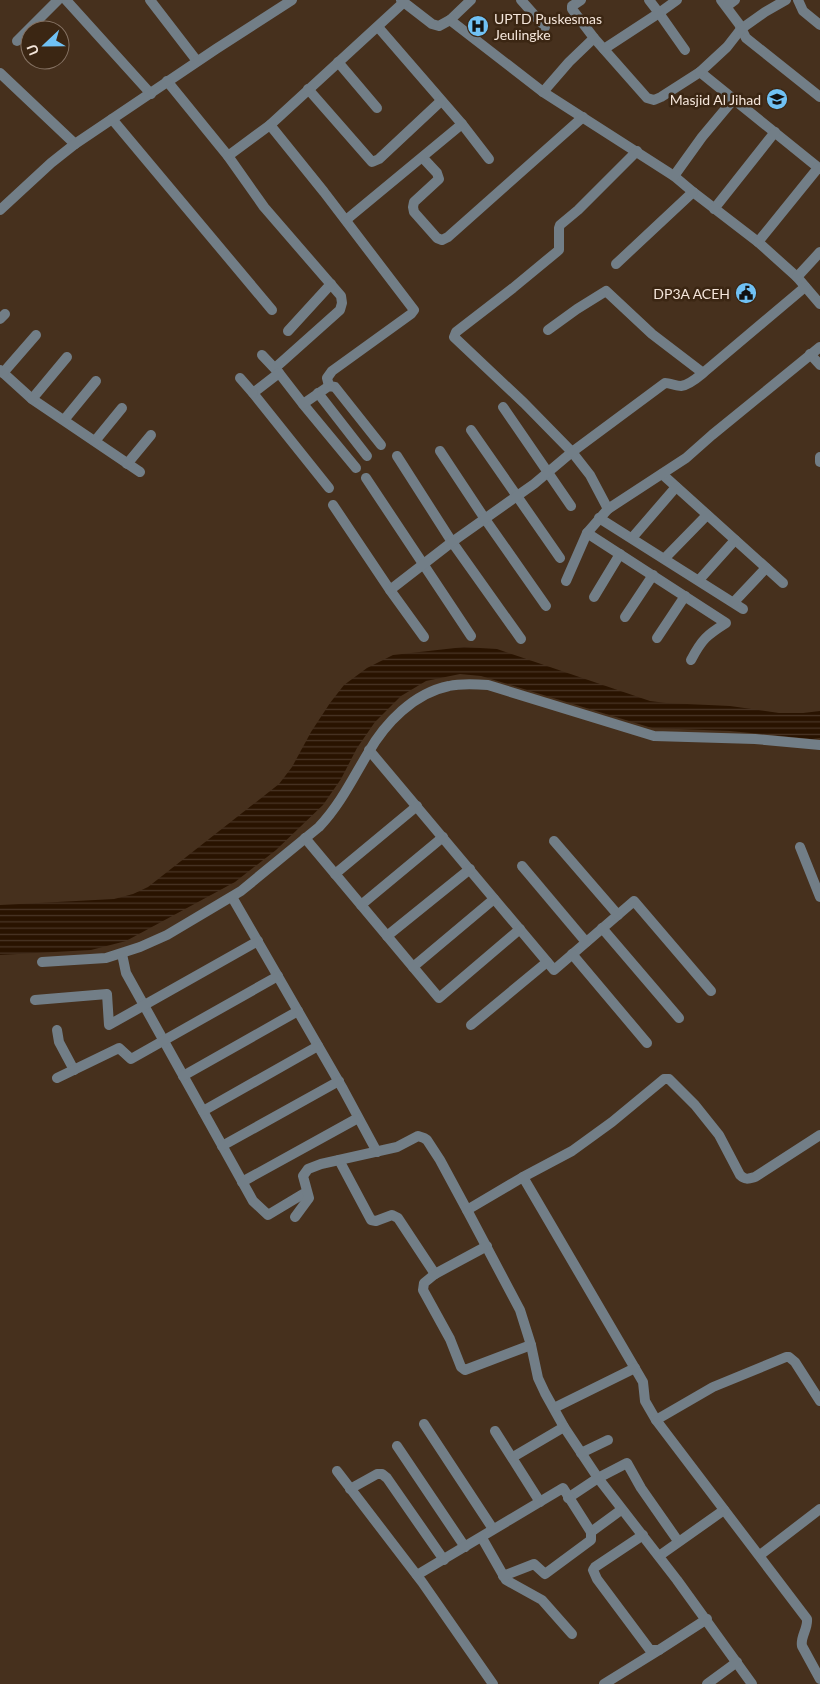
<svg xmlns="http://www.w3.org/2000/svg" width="820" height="1684" font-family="Lato,sans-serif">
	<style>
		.water { fill: url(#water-rules) }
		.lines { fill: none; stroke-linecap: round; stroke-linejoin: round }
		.minor { stroke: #727e87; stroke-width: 10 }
		.labels { text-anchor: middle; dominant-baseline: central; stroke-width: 5; stroke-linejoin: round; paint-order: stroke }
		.poi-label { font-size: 14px; fill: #f4e5da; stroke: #3b2613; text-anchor: end }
	</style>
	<defs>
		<pattern id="water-rules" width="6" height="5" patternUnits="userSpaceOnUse" patternTransform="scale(1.25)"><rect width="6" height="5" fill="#291300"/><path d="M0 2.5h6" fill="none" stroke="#493525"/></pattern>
	</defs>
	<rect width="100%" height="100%" fill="#46301d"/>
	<path class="water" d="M464,647L497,649L650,701L666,703L730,706L779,713H803L820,711V738L812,739L730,731L652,728L481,676L460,674L426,681L401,696L375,722L357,748L341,779L323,805L276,850L235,882L126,941L91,950L0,955V905L114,899L133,894L148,887L279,784L292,767L311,732L330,703L344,685L367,668L393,655Z"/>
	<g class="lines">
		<g class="minor">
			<path d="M66,0L151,94"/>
			<path d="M150,0L197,61"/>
			<path d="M401,0L432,24L439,26L450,20L471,0"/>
			<path d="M521,0L545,27"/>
			<path d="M581,0L572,6V9L594,38L647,98L654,100L661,97L700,72L820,169"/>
			<path d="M677,0L659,13L685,50"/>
			<path d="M721,0L739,24L746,38L820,97"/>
			<path d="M798,0L803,11L820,25"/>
			<path d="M727,6L735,0"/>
			<path d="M450,20L543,92L674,176L693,192L758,242L797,277L820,304"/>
			<path d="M378,27L462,124L489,159"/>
			<path d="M17,41L58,0"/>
			<path d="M604,49L659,13L649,0"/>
			<path d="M338,62L377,108"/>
			<path d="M700,72L727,47L741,29L765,12L786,0"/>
			<path d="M0,73L75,144"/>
			<path d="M167,81L228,156L264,207L341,296L342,303L340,310L275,368"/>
			<path d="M308,89L372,162L379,159L441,101"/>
			<path d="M543,92L569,62L594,38"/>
			<path d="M112,119L272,310"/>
			<path d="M270,125L324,192L414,310L411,314L332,371L327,378L329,386"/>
			<path d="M228,156L270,125L404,2"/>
			<path d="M423,158L437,173L439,179L414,202L413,207L414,212L437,238L442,240L448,237L583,117"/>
			<path d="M674,176L702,137L733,100"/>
			<path d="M714,209L775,132"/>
			<path d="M0,210L51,163L75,144L216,49L292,0"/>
			<path d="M346,220L462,124"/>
			<path d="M758,242L818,168"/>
			<path d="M616,264L693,192"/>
			<path d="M797,277L820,252"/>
			<path d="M0,319L5,314"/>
			<path d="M548,330L577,309L606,291L652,334L703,373"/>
			<path d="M288,331L331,284"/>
			<path d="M810,354L820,365"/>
			<path d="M262,355L279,373L303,404L356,468"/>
			<path d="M0,370L32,399L140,472"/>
			<path d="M3,373L36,335"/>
			<path d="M279,373L253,393L329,488"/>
			<path d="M240,378L253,393"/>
			<path d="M318,393L367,456"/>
			<path d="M32,399L67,357"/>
			<path d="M303,404L329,386L335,387L381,445"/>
			<path d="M503,407L571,506"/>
			<path d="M64,420L96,381"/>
			<path d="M471,430L560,558"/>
			<path d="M95,441L122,408"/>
			<path d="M440,451L485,519L546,606"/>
			<path d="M397,456L452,542L521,639"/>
			<path d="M820,457V462"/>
			<path d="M127,464L151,435"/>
			<path d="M662,474L783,583"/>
			<path d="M366,478L471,636"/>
			<path d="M333,505L390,590L424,637"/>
			<path d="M608,509L590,475L572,452L524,403L454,337L456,332L513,288L559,250V228L560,225L578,210L637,151"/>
			<path d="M599,518L743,609"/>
			<path d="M587,533L726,623C707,635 702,639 691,660"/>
			<path d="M632,538L676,487"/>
			<path d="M665,558L707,515"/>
			<path d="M699,580L735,540"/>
			<path d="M566,581L587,533L608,509L686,458L712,435L820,347"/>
			<path d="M390,590L452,542L534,484L572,452L665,383C670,383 676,386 681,386C689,385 697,378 703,373L805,287"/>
			<path d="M594,597L620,554"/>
			<path d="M734,602L766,568"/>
			<path d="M625,617L653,575"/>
			<path d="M657,638L685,596"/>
			<path d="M369,750L554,970L634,901L711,991"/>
			<path d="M305,838L439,998L520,929"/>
			<path d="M554,841L618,915"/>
			<path d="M800,847L820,897"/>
			<path d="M522,866L586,942"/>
			<path d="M335,874L417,806"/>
			<path d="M232,897L343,1089L377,1152"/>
			<path d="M361,905L443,837"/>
			<path d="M602,928L679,1018"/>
			<path d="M387,936L470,869"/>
			<path d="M122,954L126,973L253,1201L268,1215L303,1194"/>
			<path d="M572,954L647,1043"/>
			<path d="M42,962L106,958L140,947L167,935L241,891L319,827C340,805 353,778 368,753C385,723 414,693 449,686C462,683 475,684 488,685L654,736L755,739L820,745"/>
			<path d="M413,967L494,899"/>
			<path d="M35,1000L107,994L109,1025L258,941"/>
			<path d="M471,1025L547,962"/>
			<path d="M57,1030L59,1042L74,1070"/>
			<path d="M183,1076L298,1011"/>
			<path d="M57,1078L119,1048L131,1059L278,976"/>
			<path d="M203,1111L318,1046"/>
			<path d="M222,1146L339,1081"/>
			<path d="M339,1160L371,1220L376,1221L392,1215L398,1218L435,1274"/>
			<path d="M523,1177L572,1151L612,1122L664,1079H669L695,1105L719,1135L740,1175C745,1180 748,1179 755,1177L820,1135"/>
			<path d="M242,1182L358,1118"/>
			<path d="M467,1210L523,1177L643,1382L645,1401L656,1420L807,1619C808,1629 800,1637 802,1646L820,1679"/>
			<path d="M295,1217L309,1198L303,1176L308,1169L321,1164L397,1147L418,1136L424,1138L427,1140L440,1160L467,1210L520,1310L531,1345L538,1378L545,1393L564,1427L598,1478L677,1580L752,1684"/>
			<path d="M487,1246L435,1274L424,1283L423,1290L450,1339L461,1367L465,1370L531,1345"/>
			<path d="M554,1408L635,1368"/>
			<path d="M656,1420L713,1387L786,1357H789L795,1362L820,1401"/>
			<path d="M424,1424L493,1529"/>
			<path d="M495,1431L540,1502"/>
			<path d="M397,1446L465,1547"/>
			<path d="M581,1453L608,1440"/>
			<path d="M513,1457L564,1427"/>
			<path d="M337,1471L422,1582L493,1684"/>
			<path d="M350,1489L377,1474H382L387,1478L444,1560"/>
			<path d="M568,1498L598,1478L627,1463L641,1488L678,1541"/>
			<path d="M591,1532L621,1510"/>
			<path d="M643,1535L595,1567L593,1570L597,1579L650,1650H659L707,1619"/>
			<path d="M482,1538L506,1580L542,1600L572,1634"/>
			<path d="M760,1555L820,1509"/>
			<path d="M659,1556L724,1510"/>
			<path d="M417,1575L563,1488L591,1532V1540L545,1574L534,1564L503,1576"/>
			<path d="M604,1684L659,1650"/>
			<path d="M707,1684L737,1662"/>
		</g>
	</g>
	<defs>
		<g id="hospital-disc" transform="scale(1.125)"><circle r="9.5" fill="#70c1f4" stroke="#3b2613"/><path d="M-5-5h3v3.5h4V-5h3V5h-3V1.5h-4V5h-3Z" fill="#111"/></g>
		<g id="school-disc" transform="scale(1.125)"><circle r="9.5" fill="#70c1f4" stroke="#3b2613"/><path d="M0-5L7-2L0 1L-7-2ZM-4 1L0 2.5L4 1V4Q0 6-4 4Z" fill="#111"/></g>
		<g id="civic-disc" transform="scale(1.125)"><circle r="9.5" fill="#70c1f4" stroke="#3b2613"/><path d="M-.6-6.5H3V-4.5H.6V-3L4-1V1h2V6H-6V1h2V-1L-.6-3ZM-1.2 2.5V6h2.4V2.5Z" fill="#111"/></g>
	</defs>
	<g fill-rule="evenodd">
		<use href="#hospital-disc" x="478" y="26"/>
		<use href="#school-disc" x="777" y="99"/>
		<use href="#civic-disc" x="746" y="293"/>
	</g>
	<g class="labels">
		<g class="poi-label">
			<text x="494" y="18" text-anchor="start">UPTD Puskesmas<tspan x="494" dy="16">Jeulingke</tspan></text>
			<text x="761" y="99">Masjid Al Jihad</text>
			<text x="730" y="293">DP3A ACEH</text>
		</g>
	</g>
	<g transform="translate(45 45) rotate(248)"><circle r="24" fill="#3b2613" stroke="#857263"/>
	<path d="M0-4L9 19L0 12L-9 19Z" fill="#70c1f4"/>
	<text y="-8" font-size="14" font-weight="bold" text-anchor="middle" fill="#f4e5da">U</text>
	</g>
</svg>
